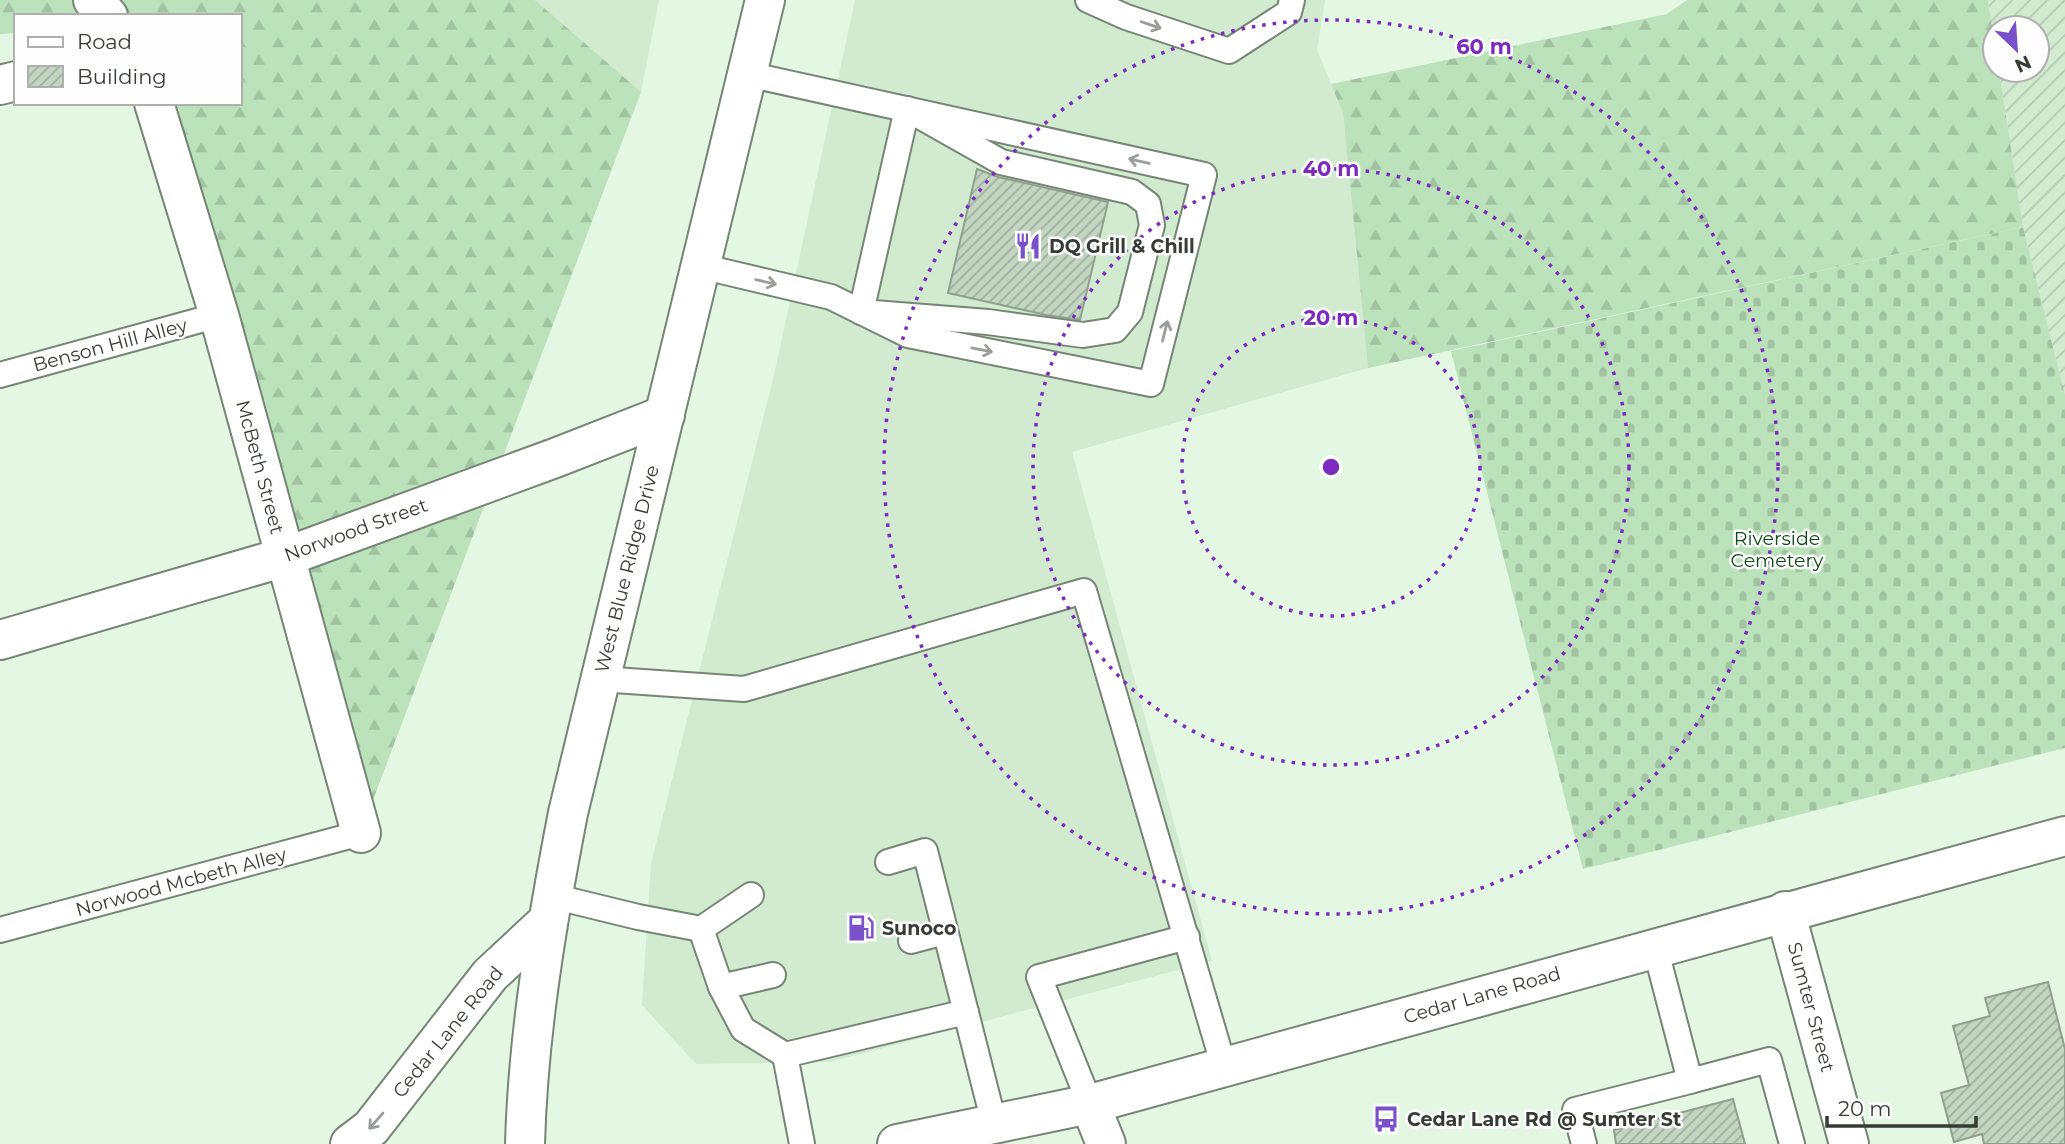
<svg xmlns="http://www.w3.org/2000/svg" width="2065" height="1144" font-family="Montserrat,sans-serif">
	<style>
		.built { fill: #d1ead0 }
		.industrial { fill: url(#industrial-furrows) }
		.forest { fill: url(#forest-firs) }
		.cemetery { fill: url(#cemetery-stones) }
		.building { fill: url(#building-hatch); stroke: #8fa18e; stroke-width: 2 }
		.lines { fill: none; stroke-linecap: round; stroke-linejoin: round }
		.lane-casing { stroke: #758674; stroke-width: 28 }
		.street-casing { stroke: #758674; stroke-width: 42 }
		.secondary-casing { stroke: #758674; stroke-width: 42 }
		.lane { stroke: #fff; stroke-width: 24 }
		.street { stroke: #fff; stroke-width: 38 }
		.secondary { stroke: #fff; stroke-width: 38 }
		.oneway { stroke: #9a9e9a }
		.ring { fill: none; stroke: #7b2cbf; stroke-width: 3.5; stroke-dasharray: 3.5 7 }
		.labels { text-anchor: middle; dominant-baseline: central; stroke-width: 5; stroke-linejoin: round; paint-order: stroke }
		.poi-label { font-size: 19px; font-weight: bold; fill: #353c34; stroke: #fefefe; text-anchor: start }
		.street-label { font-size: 19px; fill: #353c34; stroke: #fefefe }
		.park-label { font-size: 19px; fill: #0f4b16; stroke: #fefefe }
		.centre { fill: #7b2cbf; stroke: #fefefe; stroke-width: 3.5 }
		.ring-label { font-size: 21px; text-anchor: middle; font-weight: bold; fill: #7b2cbf; stroke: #fefefe; stroke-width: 5; stroke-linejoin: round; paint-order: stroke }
	</style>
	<defs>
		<pattern id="industrial-furrows" width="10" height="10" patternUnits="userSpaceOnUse" patternTransform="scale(1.75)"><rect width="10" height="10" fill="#d1ead0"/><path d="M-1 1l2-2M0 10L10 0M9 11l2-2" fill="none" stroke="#b4cab3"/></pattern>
		<pattern id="forest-firs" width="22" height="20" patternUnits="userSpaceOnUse" patternTransform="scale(1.75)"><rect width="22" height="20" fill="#bbe2bb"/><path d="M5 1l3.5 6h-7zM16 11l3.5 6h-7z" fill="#a1c3a1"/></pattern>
		<pattern id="cemetery-stones" width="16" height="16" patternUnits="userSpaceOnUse" patternTransform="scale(1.75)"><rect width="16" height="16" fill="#bbe2bb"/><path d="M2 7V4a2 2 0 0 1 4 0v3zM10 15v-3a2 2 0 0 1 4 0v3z" fill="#a1c3a1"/></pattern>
		<pattern id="building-hatch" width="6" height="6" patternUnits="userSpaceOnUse" patternTransform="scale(1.75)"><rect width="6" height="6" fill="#c3d6c2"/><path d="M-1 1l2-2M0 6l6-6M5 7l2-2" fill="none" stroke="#9faf9e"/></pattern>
	</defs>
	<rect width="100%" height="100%" fill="#e3f7e3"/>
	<g class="built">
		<path d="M535,0H659L641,92Z"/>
		<path d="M855,0H1325L1317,50L1343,113L1368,368L1072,452L1212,961L830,1062L696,1064L642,1005L651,863L774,375Z"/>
	</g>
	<path class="industrial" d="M1988,0H2065V395L2023,227L1999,70H2037V28H1995V47Z"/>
	<g class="forest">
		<path d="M0,0H535L641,92L368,813L176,103H240V16H16V33L0,34Z"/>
		<path d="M1687,0H1988L1995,47V70H1999L2023,227L1368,368L1343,113L1331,84L1667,14Z"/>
	</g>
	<path class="cemetery" d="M2023,227L2065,395V748L1583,869L1451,351Z"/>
	<g class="building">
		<path d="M977,169L998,177L1108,202L1080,320L1046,315L948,293Z"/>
		<path d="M2048,982L2065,1049V1144H1984L1982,1134L1954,1142L1941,1093L1969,1085L1953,1026L1990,1016L1985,998Z"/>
		<path d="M1733,1099L1745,1144H1616L1614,1130Z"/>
	</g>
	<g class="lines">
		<g class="lane-casing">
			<g id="lane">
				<path d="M1088,0L1126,17L1229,51L1289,12L1292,0"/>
				<path d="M907,109L1001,162L1132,192L1148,204L1152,225L1130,312L1115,330L1083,335L988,322L861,312Z"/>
				<path d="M700,266L831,297L908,335L1151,384L1204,175L747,74"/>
				<path d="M0,375L219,315"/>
				<path d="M600,679L744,689L1084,591L1224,1067"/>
				<path d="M888,862L925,851L994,1123"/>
				<path d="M552,896L638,917L701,929L751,895"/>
				<path d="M701,929L721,987L743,1029L785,1055L966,1012"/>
				<path d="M0,930L361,833"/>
				<path d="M911,941L945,932"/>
				<path d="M1655,947L1690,1081L1769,1060L1792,1144"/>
				<path d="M721,987L773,975"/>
				<path d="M785,1055L802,1144"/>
				<path d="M1090,1104L1039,977L1187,937"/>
				<path d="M1584,1144L1575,1110L1690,1081"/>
			</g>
		</g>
		<g class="street-casing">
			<g id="street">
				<path d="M93,0L108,16"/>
				<path d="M0,85L16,81"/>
				<path d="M154,103L219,315L361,833"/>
				<path d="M0,640L285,557L555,458L665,415"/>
				<path d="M1785,911L1849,1144"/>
				<path d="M1090,1104L1106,1144"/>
			</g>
		</g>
		<g class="secondary-casing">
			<g id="secondary">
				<path d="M350,1144L371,1128L490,975L548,921"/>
				<path d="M525,1144C528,1033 547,922 568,813L765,0"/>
				<path d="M897,1144L1090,1104L2065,836"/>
			</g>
		</g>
		<use href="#lane" class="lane"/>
		<use href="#street" class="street"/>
		<use href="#secondary" class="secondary"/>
	</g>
	<defs><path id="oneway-shaft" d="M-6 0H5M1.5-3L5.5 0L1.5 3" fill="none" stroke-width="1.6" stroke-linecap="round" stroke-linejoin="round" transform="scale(1.75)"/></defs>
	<g class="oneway">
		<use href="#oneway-shaft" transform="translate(1151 25) rotate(19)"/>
		<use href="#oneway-shaft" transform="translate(1139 161) rotate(-167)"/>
		<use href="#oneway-shaft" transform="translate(766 282) rotate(13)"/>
		<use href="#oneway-shaft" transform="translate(1165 331) rotate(-76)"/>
		<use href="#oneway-shaft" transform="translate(982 350) rotate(11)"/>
		<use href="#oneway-shaft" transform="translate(376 1121) rotate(131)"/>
	</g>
	<g class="ring">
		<circle cx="1331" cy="467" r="149"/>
		<circle cx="1331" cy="467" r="298"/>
		<circle cx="1331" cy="467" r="447"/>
	</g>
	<defs>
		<g id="restaurant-bare" transform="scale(2.1)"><path d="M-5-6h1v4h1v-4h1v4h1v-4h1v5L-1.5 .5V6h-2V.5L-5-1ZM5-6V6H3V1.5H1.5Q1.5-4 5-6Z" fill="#7851cb" stroke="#fefefe" stroke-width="2.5" paint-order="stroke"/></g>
		<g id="fuel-bare" transform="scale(2.1)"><path d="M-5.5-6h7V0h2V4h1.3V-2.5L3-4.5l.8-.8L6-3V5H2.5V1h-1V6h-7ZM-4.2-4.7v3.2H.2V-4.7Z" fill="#7851cb" stroke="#fefefe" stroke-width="2.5" paint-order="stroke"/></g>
		<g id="bus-bare" transform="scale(2.1)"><path d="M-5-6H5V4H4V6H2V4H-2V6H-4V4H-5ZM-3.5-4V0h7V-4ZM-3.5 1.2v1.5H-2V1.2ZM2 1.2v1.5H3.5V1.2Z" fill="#7851cb" stroke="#fefefe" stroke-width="2.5" paint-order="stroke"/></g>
	</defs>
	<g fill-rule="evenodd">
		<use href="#restaurant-bare" x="1028" y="246"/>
		<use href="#fuel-bare" x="861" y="928"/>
		<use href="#bus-bare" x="1386" y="1119"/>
	</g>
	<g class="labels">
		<g class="poi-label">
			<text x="1049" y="246">DQ Grill &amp; Chill</text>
			<text x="882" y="928">Sunoco</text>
			<text x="1407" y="1119">Cedar Lane Rd @ Sumter St</text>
		</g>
		<g class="street-label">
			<text transform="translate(110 345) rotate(-15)">Benson Hill Alley</text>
			<text transform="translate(260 467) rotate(75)">McBeth Street</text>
			<text transform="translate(356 530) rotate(-20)">Norwood Street</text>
			<text transform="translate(627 569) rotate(-76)">West Blue Ridge Drive</text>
			<text transform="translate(181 882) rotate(-15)">Norwood Mcbeth Alley</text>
			<text transform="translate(1482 995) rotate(-16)">Cedar Lane Road</text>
			<text transform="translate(1811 1007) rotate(75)">Sumter Street</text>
			<text transform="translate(448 1032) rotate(-51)">Cedar Lane Road</text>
		</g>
		<g class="park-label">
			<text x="1777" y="538">Riverside<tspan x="1777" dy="22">Cemetery</tspan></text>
		</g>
	</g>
	<circle cx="1331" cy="467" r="10" class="centre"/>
	<g class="ring-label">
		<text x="1484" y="54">60 m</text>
		<text x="1331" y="176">40 m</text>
		<text x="1331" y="325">20 m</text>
	</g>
	<rect x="14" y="14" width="228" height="91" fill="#fefefe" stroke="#aeb0ad" stroke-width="2"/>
	<rect x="28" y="37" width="35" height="10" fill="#ffffff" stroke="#aeb0ad" stroke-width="2"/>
	<text x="77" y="49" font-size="21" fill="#353c34">Road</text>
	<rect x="28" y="66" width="35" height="21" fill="url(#building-hatch)" stroke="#aeb0ad" stroke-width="2"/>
	<text x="77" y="84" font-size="21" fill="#353c34">Building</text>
	<g transform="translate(2016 49) rotate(155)"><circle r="33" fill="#fefefe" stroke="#aeb0ad" stroke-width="2"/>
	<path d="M0-5L12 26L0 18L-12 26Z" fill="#7851cb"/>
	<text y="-10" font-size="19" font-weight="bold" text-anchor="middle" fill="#353c34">N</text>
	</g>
	<path d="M1827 1116v10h149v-10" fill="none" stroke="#353c34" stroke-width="3.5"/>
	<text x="1838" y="1116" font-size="21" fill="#353c34" stroke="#fefefe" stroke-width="5" paint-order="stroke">20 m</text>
</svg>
